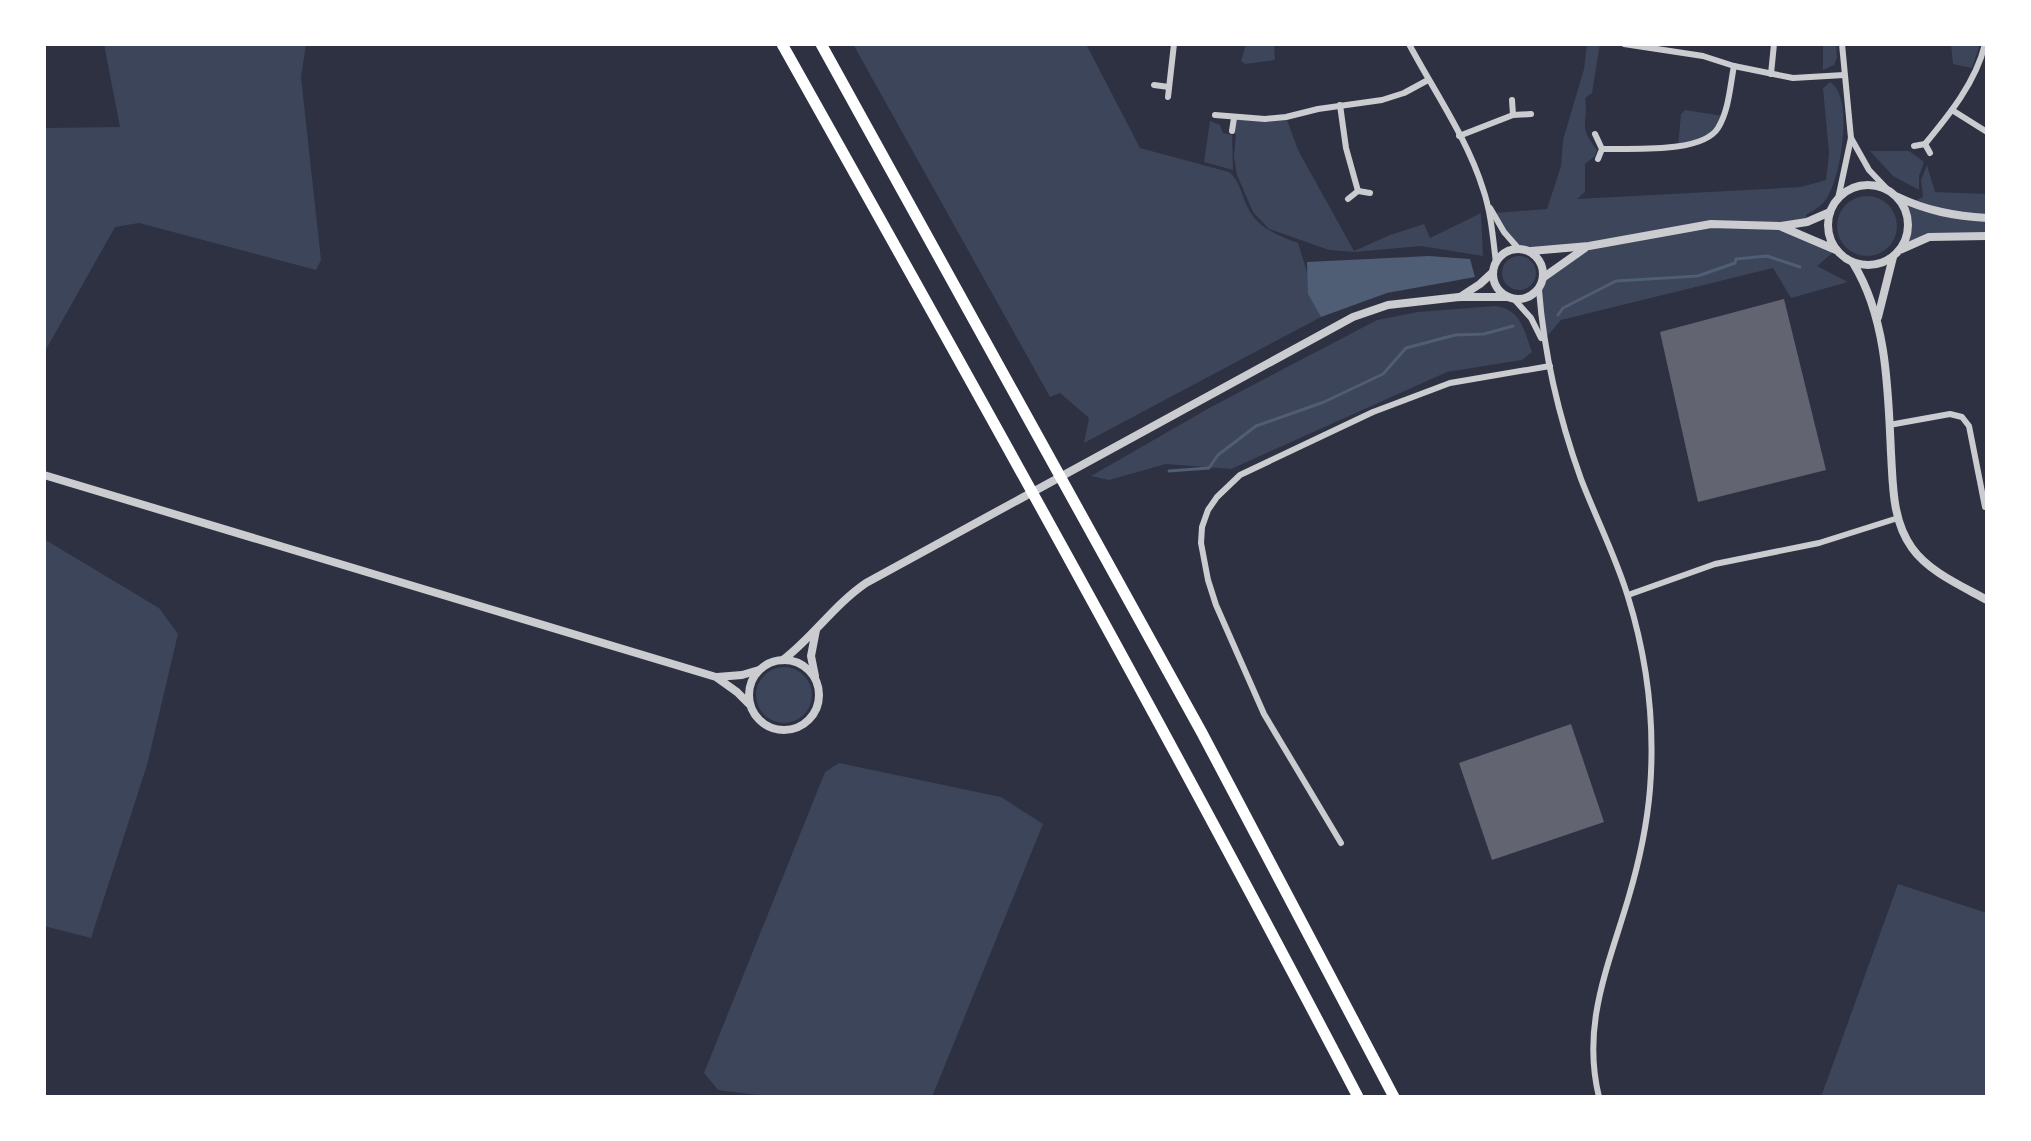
<svg xmlns="http://www.w3.org/2000/svg" width="2031" height="1141" font-family="'Fira Sans Condensed',sans-serif">
	<style>
		.green { fill: #3c4559 }
		.water { fill: #4f5d75 }
		.lines { fill: none; stroke-linecap: round; stroke-linejoin: round }
		.stream { stroke: #4f5d75; stroke-width: 3 }
		.building { fill: #626471 }
		.minor { stroke: #caccd0; stroke-width: 6 }
		.tertiary { stroke: #caccd0; stroke-width: 8 }
		.motorway { stroke: #fff; stroke-width: 11 }
	</style>
	<rect width="100%" height="100%" fill="#2d3142"/>
	<g class="green">
		<path d="M104,44H306L301,77L321,260L316,270L139,223L115,227L44,353V128L120,127Z"/>
		<path d="M853,44H1086L1140,148L1229,172C1240,181 1241,194 1247,206C1257,228 1277,235 1298,243L1321,317L1084,443L1089,418L1060,393L1050,397Z"/>
		<path d="M1246,44H1274L1275,60L1245,64L1241,61Z"/>
		<path d="M1587,44H1600L1592,93L1585,98C1589,124 1577,125 1597,150L1595,156L1585,164V192L1577,199L1801,187L1826,180L1829,154L1823,88L1830,82C1854,96 1841,173 1829,194C1824,205 1816,209 1806,215L1807,222L1783,226L1836,250L1817,266L1848,282L1791,298L1773,268L1561,320L1543,341L1539,290L1544,277L1587,247L1531,251L1518,248L1493,213L1547,209L1561,166L1563,140L1584,69Z"/>
		<path d="M1823,44H1836L1837,58L1834,65L1823,70Z"/>
		<path d="M1951,44H1980L1972,68L1953,64Z"/>
		<path d="M1685,110L1723,116L1714,133L1678,146L1681,114Z"/>
		<path d="M1286,117L1298,150L1354,251L1390,235L1424,224L1430,238L1481,213L1483,256L1421,246L1354,252L1329,250L1269,229L1253,212L1237,175L1234,157L1236,135L1232,131L1234,118Z"/>
		<path d="M1210,121L1220,125L1223,133L1232,135L1233,170L1204,162Z"/>
		<path d="M1870,151H1909L1924,162L1919,176V190L1893,176Z"/>
		<path d="M1927,165L1935,192L1987,194V236H1942L1900,250C1912,230 1909,215 1897,197L1910,203L1923,197L1921,180Z"/>
		<circle cx="1867" cy="226" r="30"/>
		<circle cx="1519" cy="273" r="17"/>
		<path d="M1495,306C1521,309 1524,330 1532,352L1522,360L1447,372L1231,469L1166,464L1109,480L1091,476L1211,407L1377,320L1418,312Z"/>
		<path d="M44,539L159,608L178,634L147,765L91,938L44,926Z"/>
		<circle cx="784" cy="695" r="28"/>
		<path d="M839,763L1001,797L1043,824L932,1097H773L718,1090L704,1073L825,772Z"/>
		<path d="M1898,884L1987,913V1097H1821Z"/>
	</g>
	<path class="water" d="M1429,256L1470,259L1475,277L1387,293L1321,317L1308,294L1307,262Z"/>
	<g class="lines">
		<g class="stream">
			<path d="M1558,315L1563,308L1616,281L1698,276L1735,263L1736,259L1767,256L1800,267"/>
			<path d="M1169,471L1209,468L1218,455L1256,426L1324,402L1383,374L1406,348L1455,335L1484,334L1513,326"/>
		</g>
	</g>
	<g class="building">
		<path d="M1784,299L1826,470L1698,502L1660,332Z"/>
		<path d="M1571,724L1604,822L1492,860L1459,763Z"/>
	</g>
	<g class="lines">
		<g class="minor">
			<path d="M1409,44C1434,91 1467,138 1483,189C1491,212 1493,238 1496,263"/>
			<path d="M1624,44L1703,56L1734,66L1793,78L1844,75"/>
			<path d="M1771,74L1774,44"/>
			<path d="M1154,85L1169,87"/>
			<path d="M1168,97L1174,44"/>
			<path d="M1512,100L1513,115"/>
			<path d="M1340,105L1346,148L1358,191"/>
			<path d="M1952,110L1987,132"/>
			<path d="M1215,115L1265,119L1286,117L1318,109L1382,100L1404,93L1428,80"/>
			<path d="M1232,131L1234,118"/>
			<path d="M1595,134L1602,149L1598,159"/>
			<path d="M1459,136L1513,115L1531,114"/>
			<path d="M1851,138L1869,170L1889,191"/>
			<path d="M1925,144C1949,115 1976,82 1985,44"/>
			<path d="M1914,146L1925,144L1930,153"/>
			<path d="M1602,149C1630,148 1702,154 1718,128C1729,110 1730,86 1734,66"/>
			<path d="M1348,199L1358,191L1370,193"/>
			<path d="M1838,199L1851,138L1842,44"/>
			<path d="M1490,208L1504,232L1518,248"/>
			<path d="M1539,290C1544,353 1559,418 1581,479C1596,518 1616,557 1628,597C1647,658 1655,725 1650,789C1647,825 1639,862 1629,896C1609,965 1581,1024 1599,1097"/>
			<path d="M1514,299L1531,318L1541,338"/>
			<path d="M1889,425L1950,414L1962,417L1969,426L1985,507"/>
			<path d="M1628,595L1715,564L1819,543L1898,518"/>
			<path d="M1341,843L1264,714L1216,605L1208,580L1201,543L1202,527L1208,510L1217,497L1240,475L1373,412L1450,383L1550,366"/>
		</g>
		<g class="tertiary">
			<circle cx="1868" cy="225" r="40"/>
			<path d="M1898,197C1927,211 1955,216 1987,218"/>
			<path d="M1782,227L1836,250"/>
			<circle cx="1518" cy="274" r="25"/>
			<path d="M1902,249L1929,237L1987,236"/>
			<path d="M1531,251L1589,246L1711,224L1781,226L1807,222L1830,212"/>
			<path d="M1853,263C1887,318 1888,389 1891,453C1893,485 1892,520 1912,548C1929,572 1962,586 1987,600"/>
			<path d="M1544,277L1585,248"/>
			<path d="M1460,297L1480,284L1493,272"/>
			<path d="M1878,317L1893,257"/>
			<path d="M44,475L716,677L737,692L749,704"/>
			<circle cx="784" cy="695" r="35"/>
			<path d="M783,660C814,636 834,605 866,583L1353,317L1388,305L1459,297H1508"/>
			<path d="M815,676L811,656L816,630"/>
			<path d="M717,677L742,675L759,670"/>
		</g>
		<g class="motorway">
			<path d="M782,44C978,393 1173,742 1358,1097"/>
			<path d="M821,44L1202,733L1394,1097"/>
		</g>
	</g>
	<rect width="2031" height="1141" fill="none" stroke="#ffffff" stroke-width="92"/>
</svg>
